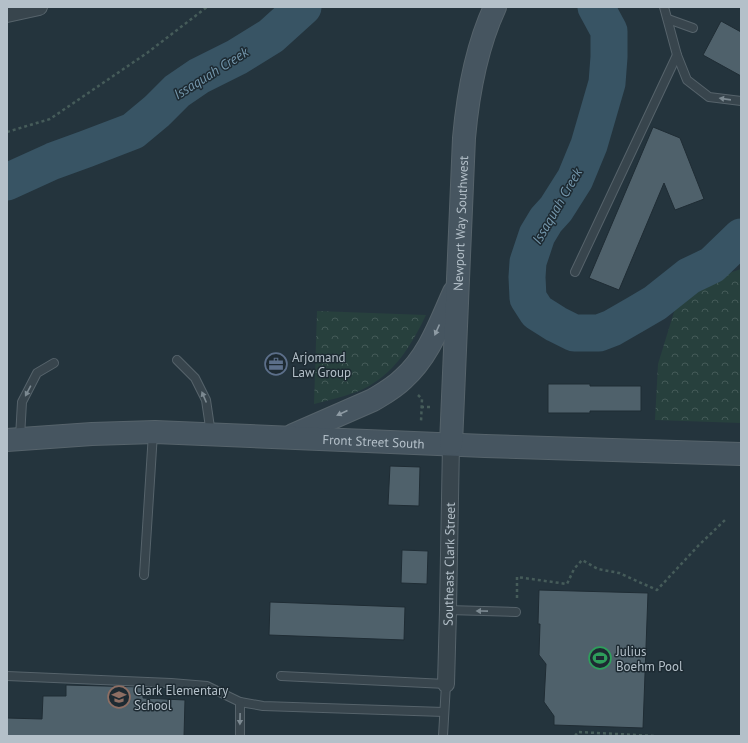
<svg xmlns="http://www.w3.org/2000/svg" width="748" height="743" font-family="'PT Sans',sans-serif">
	<style>
		.forest { fill: url(#forest-crowns) }
		.lines { fill: none; stroke-linecap: round; stroke-linejoin: round }
		.river { stroke: #385464; stroke-width: 37 }
		.building { fill: #4f616b; stroke: #1f2c34 }
		.lane-casing { stroke: #56636b; stroke-width: 10 }
		.street-casing { stroke: #56636b; stroke-width: 18 }
		.secondary-casing { stroke: #56636b; stroke-width: 24 }
		.path { stroke: #465c5a; stroke-width: 2.5; stroke-dasharray: 3 3; stroke-linecap: butt }
		.lane { stroke: #38454d; stroke-width: 8 }
		.street { stroke: #38454d; stroke-width: 16 }
		.secondary { stroke: #465560; stroke-width: 22 }
		.oneway { fill: #7c8991 }
		.oneway2 { fill: #8e9ba4 }
		.labels { text-anchor: middle; dominant-baseline: central; stroke-width: 3; stroke-linejoin: round; paint-order: stroke }
		.street-label { font-size: 13px; fill: #b4c0c9; stroke: #1d2a32 }
		.poi-label { font-size: 13px; fill: #b4c0c9; stroke: #1d2a32; text-anchor: start }
		.water-label { font-size: 14px; font-style: italic; fill: #7497ac; stroke: #1d2a32 }
	</style>
	<defs>
		<pattern id="forest-crowns" width="20" height="18" patternUnits="userSpaceOnUse"><rect width="20" height="18" fill="#27403d"/><path d="M2 6a3 3 0 1 1 6 0M12 15a3 3 0 1 1 6 0" fill="none" stroke="#445a58"/></pattern>
	</defs>
	<rect width="100%" height="100%" fill="#24343d"/>
	<g class="forest">
		<path d="M741,269V423L655,420L658,364L678,299L726,274Z"/>
		<path d="M317,311L426,315C413,342 397,370 369,386C353,395 333,399 314,404Z"/>
	</g>
	<g class="lines">
		<g class="river">
			<path d="M596,7L609,31V57L607,83L589,145L575,179L556,209L546,220L537,235L528,262L527,277L528,298L537,312L556,324L574,333H599L612,328L638,313L655,303L689,276L712,265L741,237"/>
			<path d="M7,182L53,161L86,149L133,131L157,111L177,91L199,76L237,57L271,36L303,7"/>
		</g>
	</g>
	<g class="building">
		<path d="M721,21L741,32V76L703,55Z"/>
		<path d="M653,127L680,138L704,199L675,210L664,183L619,290L589,278Z"/>
		<path d="M548,384H590V386H641V411H590V413H548Z"/>
		<path d="M390,466L420,467L419,506L388,505Z"/>
		<path d="M402,550L428,551L427,584L401,583Z"/>
		<path d="M539,590L648,593L643,728L554,725V716L544,702L546,664L539,655L540,624H538Z"/>
		<path d="M270,602L405,607L404,640L269,635Z"/>
		<path d="M66,685L143,687V698L185,700L184,736H7V718L42,719L43,696H66Z"/>
	</g>
	<g class="lines">
		<g class="lane-casing">
			<g id="lane">
				<path d="M664,7L677,55L687,80L709,97L741,101"/>
				<path d="M668,19L693,28"/>
				<path d="M575,272L677,55"/>
				<path d="M177,360L195,378L206,400L211,434"/>
				<path d="M20,437L22,402L37,373L54,363"/>
				<path d="M144,575L153,433"/>
				<path d="M448,610L516,612"/>
				<path d="M7,676L171,683L207,686L240,702L263,706L444,712"/>
				<path d="M281,676L446,684L443,736"/>
				<path d="M240,736V702"/>
			</g>
		</g>
		<g class="street-casing">
			<g id="street">
				<path d="M7,14L39,7"/>
				<path id="s1" d="M446,684L448,610L451,444"/>
			</g>
		</g>
		<g class="secondary-casing">
			<g id="secondary">
				<path d="M293,435L373,400C383,394 394,388 403,379C429,356 440,323 454,292"/>
				<path id="s2" d="M7,440L92,434L155,432L485,446L741,454"/>
				<path id="s3" d="M451,444L464,138C468,93 476,48 495,7"/>
			</g>
		</g>
		<g class="path">
			<path d="M7,132L50,119L147,53L207,7"/>
			<path d="M418,395L422,399L421,422"/>
			<path d="M421,407H432"/>
			<path d="M517,598V577L567,584L574,569L582,560L598,569L619,573L657,590L698,546L726,519"/>
			<path d="M575,736L578,732L656,736"/>
		</g>
		<use href="#lane" class="lane"/>
		<use href="#street" class="street"/>
		<use href="#secondary" class="secondary"/>
	</g>
	<defs><path id="oneway-solid" d="M-6-.8H1V-3.2L6.5 0L1 3.2V.8H-6Z"/></defs>
	<g class="oneway">
		<use href="#oneway-solid" transform="translate(725 99) rotate(-172)"/>
		<use href="#oneway-solid" transform="translate(28 391) rotate(118)"/>
		<use href="#oneway-solid" transform="translate(204 397) rotate(-113)"/>
		<use href="#oneway-solid" transform="translate(482 611) rotate(-179)"/>
		<use href="#oneway-solid" transform="translate(240 719) rotate(91)"/>
	</g>
	<g class="oneway2">
		<use href="#oneway-solid" transform="translate(437 330) rotate(114)"/>
		<use href="#oneway-solid" transform="translate(342 413) rotate(156)"/>
	</g>
	<defs>
		<g id="office-ring" transform="scale(1.15)"><circle r="9.5" fill="#1d2a32" stroke="#5c6f8a" stroke-width="1.5"/><path d="M-6-3h4V-5.5h4V-3h4V5H-6ZM-1-4.5V-3h2v-1.5ZM-6 0V1H6V0Z" fill="#5c6f8a"/></g>
		<g id="stadium-ring" transform="scale(1.15)"><circle r="9.5" fill="#1d2a32" stroke="#2e9e5b" stroke-width="1.5"/><path d="M0-5a6.5 5 0 1 0 0 10a6.5 5 0 1 0 0-10ZM-3.5-1.8h7v3.6h-7Z" fill="#2e9e5b"/></g>
		<g id="school-ring" transform="scale(1.15)"><circle r="9.5" fill="#1d2a32" stroke="#8d6e63" stroke-width="1.5"/><path d="M0-5L7-2L0 1L-7-2ZM-4 1L0 2.5L4 1V4Q0 6-4 4Z" fill="#8d6e63"/></g>
	</defs>
	<g fill-rule="evenodd">
		<use href="#office-ring" x="276" y="364"/>
		<use href="#stadium-ring" x="600" y="658"/>
		<use href="#school-ring" x="119" y="697"/>
	</g>
	<g class="labels">
		<g class="street-label">
			<text stroke="none"><textPath href="#s3" startOffset="221">Newport Way Southwest</textPath></text>
			<text stroke="none"><textPath href="#s2" startOffset="367">Front Street South</textPath></text>
			<text stroke="none"><textPath href="#s1" startOffset="120">Southeast Clark Street</textPath></text>
		</g>
		<g class="poi-label">
			<text x="292" y="357">Arjomand<tspan x="292" dy="15">Law Group</tspan></text>
			<text x="616" y="651">Julius<tspan x="616" dy="15">Boehm Pool</tspan></text>
			<text x="134" y="690">Clark Elementary<tspan x="134" dy="15">School</tspan></text>
		</g>
		<g class="water-label">
			<text transform="translate(211 73) rotate(-32)">Issaquah Creek</text>
			<text transform="translate(557 206) rotate(-60)">Issaquah Creek</text>
		</g>
	</g>
	<rect width="748" height="743" fill="none" stroke="#b4c0c9" stroke-width="16"/>
</svg>
